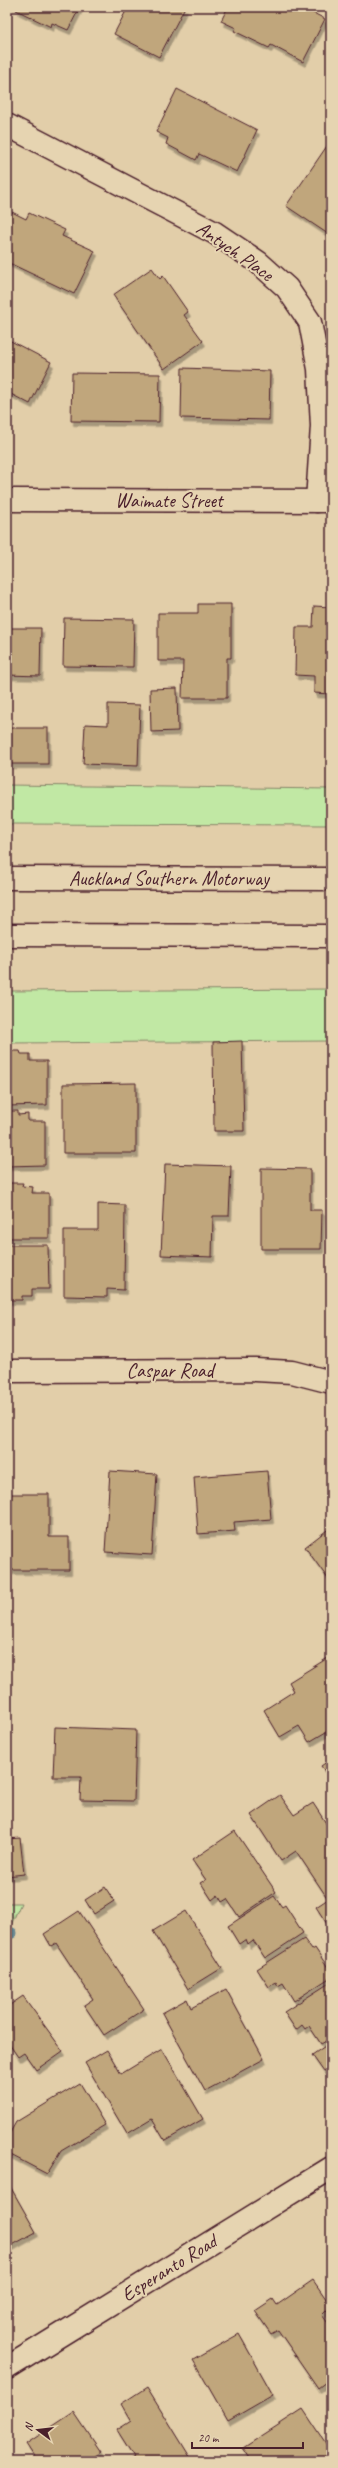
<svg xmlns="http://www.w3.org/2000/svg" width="338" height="2468" font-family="Caveat,sans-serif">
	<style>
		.green { fill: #c1e8a4; stroke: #868468 }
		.forest { fill: url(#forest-firs); stroke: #868468 }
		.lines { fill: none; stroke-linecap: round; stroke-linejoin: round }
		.stream { stroke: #66858f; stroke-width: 11 }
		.building { fill: #c0a67c; stroke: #4a1f2b; filter: url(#shadow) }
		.minor-casing { stroke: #4a1f2b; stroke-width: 25 }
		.motorway-casing { stroke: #4a1f2b; stroke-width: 25 }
		.minor { stroke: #e6d4b1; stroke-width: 22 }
		.motorway { stroke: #e6d4b1; stroke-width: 22 }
		.labels { text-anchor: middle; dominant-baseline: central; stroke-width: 4; stroke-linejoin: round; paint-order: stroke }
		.street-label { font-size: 20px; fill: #4a1f2b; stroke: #e6d4b1 }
	</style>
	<defs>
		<pattern id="forest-firs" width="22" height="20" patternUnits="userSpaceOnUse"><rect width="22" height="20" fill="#c1e8a4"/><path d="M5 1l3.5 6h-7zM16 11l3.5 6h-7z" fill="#a7c78d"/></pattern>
		<filter id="shadow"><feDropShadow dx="2.5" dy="4.5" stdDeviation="0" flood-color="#0004"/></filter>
	</defs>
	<rect width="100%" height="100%" fill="#e2cea9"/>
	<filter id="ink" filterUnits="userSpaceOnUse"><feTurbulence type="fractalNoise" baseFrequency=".025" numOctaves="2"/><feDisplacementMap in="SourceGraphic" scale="8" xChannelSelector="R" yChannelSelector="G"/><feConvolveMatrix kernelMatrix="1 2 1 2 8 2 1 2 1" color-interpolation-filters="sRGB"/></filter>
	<g filter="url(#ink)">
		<g class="green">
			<path d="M7,785L331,789V825L7,824Z"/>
			<path d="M331,989V1041L7,1043V991Z"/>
		</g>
		<path class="forest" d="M7,1903H21L7,1934Z"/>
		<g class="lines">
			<path class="stream" d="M7,1934L12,1933"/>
		</g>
		<g class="building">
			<path d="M18,7H80L68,30L52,23L51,27L16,10Z"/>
			<path d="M128,7H185L159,57L114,34Z"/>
			<path d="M228,7H302L325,19L303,62L271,45L269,48L234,31L236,28L221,21Z"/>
			<path d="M177,89L257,130L237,172L199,154L196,160L166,144L168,138L156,132Z"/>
			<path d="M331,140V229L328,234L286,206Z"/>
			<path d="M12,212L26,219L29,213L65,230L62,236L95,251L74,294L7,262V222Z"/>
			<path d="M152,268L160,279L163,276L188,312L184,315L203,341L164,369L113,295Z"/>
			<path d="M7,339L51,362L30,404L7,392Z"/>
			<path d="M182,368L270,371L269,420L181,418Z"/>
			<path d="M72,373L160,374L159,422L71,421Z"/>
			<path d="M198,604H231V658H227V698H182L183,661H158V613H198Z"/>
			<path d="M314,606L331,607V694L314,693V676L295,675L296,627H313Z"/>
			<path d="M64,618L134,619L133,667L63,666Z"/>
			<path d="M7,628H41L40,676L7,675Z"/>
			<path d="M177,688L178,731L151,732L150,689Z"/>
			<path d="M108,704L140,705L138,766L83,764L85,724L108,725Z"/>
			<rect x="7" y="728" width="41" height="36"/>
			<path d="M242,1041L244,1131H214L213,1042Z"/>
			<path d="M7,1051H20L21,1054H30V1061H47V1105L7,1106Z"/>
			<path d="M136,1083V1153H63V1084Z"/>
			<path d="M7,1111H18V1115L28,1114V1121H45V1165L7,1166Z"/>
			<path d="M165,1164L231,1166L229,1216H213L212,1257L161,1255Z"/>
			<path d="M261,1168L310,1169V1210H322L321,1249H261Z"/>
			<path d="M7,1183H23L22,1186L33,1187L32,1193H49V1238H7Z"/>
			<path d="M98,1204L125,1205L124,1290L107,1289V1297L64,1296V1230H98Z"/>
			<path d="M7,1245H48L49,1289H32V1296H22V1300H7Z"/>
			<path d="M110,1471L157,1474L152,1555L105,1552Z"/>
			<path d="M267,1471L271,1519L234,1522L235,1531L198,1534L194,1477Z"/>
			<path d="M7,1494H49V1537H69V1570H7Z"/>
			<path d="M331,1527V1583L305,1547Z"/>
			<path d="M331,1656V1706L327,1709L331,1716V1729L309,1742L299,1726L280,1737L264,1710L294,1691L289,1682Z"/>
			<path d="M55,1727L136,1730L134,1801L80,1800L81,1777H53Z"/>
			<path d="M331,1759V1780L321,1766Z"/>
			<path d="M280,1795L294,1815L313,1803L331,1831V1930L316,1907L328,1899L296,1851L281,1861L251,1815Z"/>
			<path d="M235,1831L276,1892L239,1917L227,1899L222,1902L218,1895L212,1900L201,1883L206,1880L192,1860Z"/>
			<path d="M20,1838L24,1874L7,1876V1839Z"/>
			<path d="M105,1887L114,1901L94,1914L85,1900Z"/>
			<path d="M274,1896L282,1907L285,1905L303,1933L265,1958L253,1940L248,1944L246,1939L239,1944L228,1926Z"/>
			<path d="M79,1911L144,2009L104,2035L84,2005L93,1999L56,1943L51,1946L44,1934Z"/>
			<path d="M186,1911L222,1968L188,1989L153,1931Z"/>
			<path d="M304,1939L312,1950L315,1948L331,1972V1977L294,2001L283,1983L278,1986L276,1982L269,1987L257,1969Z"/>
			<path d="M331,1982V2038L321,2044L309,2026L305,2029L302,2025L296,2030L284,2012Z"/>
			<path d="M226,1989L264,2059L205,2091L162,2013L187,1999L191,2008Z"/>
			<path d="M23,1996L63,2051L36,2070L24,2053L18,2057L7,2041V2007Z"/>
			<path d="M331,2042V2069L324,2072L312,2055Z"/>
			<path d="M162,2049L203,2119L165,2141L152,2119L127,2134L85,2063L107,2050L121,2074Z"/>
			<path d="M80,2083L105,2125L61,2151L47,2174L7,2153V2138L16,2122Z"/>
			<path d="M7,2181L36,2232L7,2248Z"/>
			<path d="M313,2280L331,2306L322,2315L331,2327V2378L318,2388L278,2330L271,2334L255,2311L273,2299L277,2305Z"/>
			<path d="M239,2334L273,2395L228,2421L193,2360Z"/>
			<path d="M147,2387L192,2460L190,2461H128L134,2457L117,2430L131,2421L121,2404Z"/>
			<path d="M303,2409L331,2451V2461H252L243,2448Z"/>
			<path d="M74,2412L101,2452L88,2461H37L26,2444Z"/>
		</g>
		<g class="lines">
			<g class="minor-casing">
				<g id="minor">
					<path d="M7,125L215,233L258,262L287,288L310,322L319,369L322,426L317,501"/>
					<path d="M7,500L331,501"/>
					<path d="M7,1371L256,1370L292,1372L331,1382"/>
					<path d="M7,2368L331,2168"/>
				</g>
			</g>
			<g class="motorway-casing">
				<g id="motorway">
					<path d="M7,878L331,879"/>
					<path d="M7,935L331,936"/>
				</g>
			</g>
			<use href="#minor" class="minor"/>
			<use href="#motorway" class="motorway"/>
		</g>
	</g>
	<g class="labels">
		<g class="street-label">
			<text transform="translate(235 251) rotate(35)">Antych Place</text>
			<text x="169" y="500">Waimate Street</text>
			<text x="169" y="878">Auckland Southern Motorway</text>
			<text x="170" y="1370">Caspar Road</text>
			<text transform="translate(169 2268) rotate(-32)">Esperanto Road</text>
		</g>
	</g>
	<rect width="338" height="2468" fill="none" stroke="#e6d4b1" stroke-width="24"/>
	<rect x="12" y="12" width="314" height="2444" fill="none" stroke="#4a1f2b" stroke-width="1.5" filter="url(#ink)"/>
	<g transform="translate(38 2430) rotate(285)" stroke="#e6d4b1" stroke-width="3" paint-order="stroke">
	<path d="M0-3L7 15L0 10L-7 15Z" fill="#4a1f2b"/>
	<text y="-6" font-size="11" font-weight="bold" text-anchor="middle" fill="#4a1f2b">N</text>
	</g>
	<path d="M192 2442v6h111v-6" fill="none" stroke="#4a1f2b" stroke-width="2"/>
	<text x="198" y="2442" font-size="12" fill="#4a1f2b" stroke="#e6d4b1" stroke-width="3" paint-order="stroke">20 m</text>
</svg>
